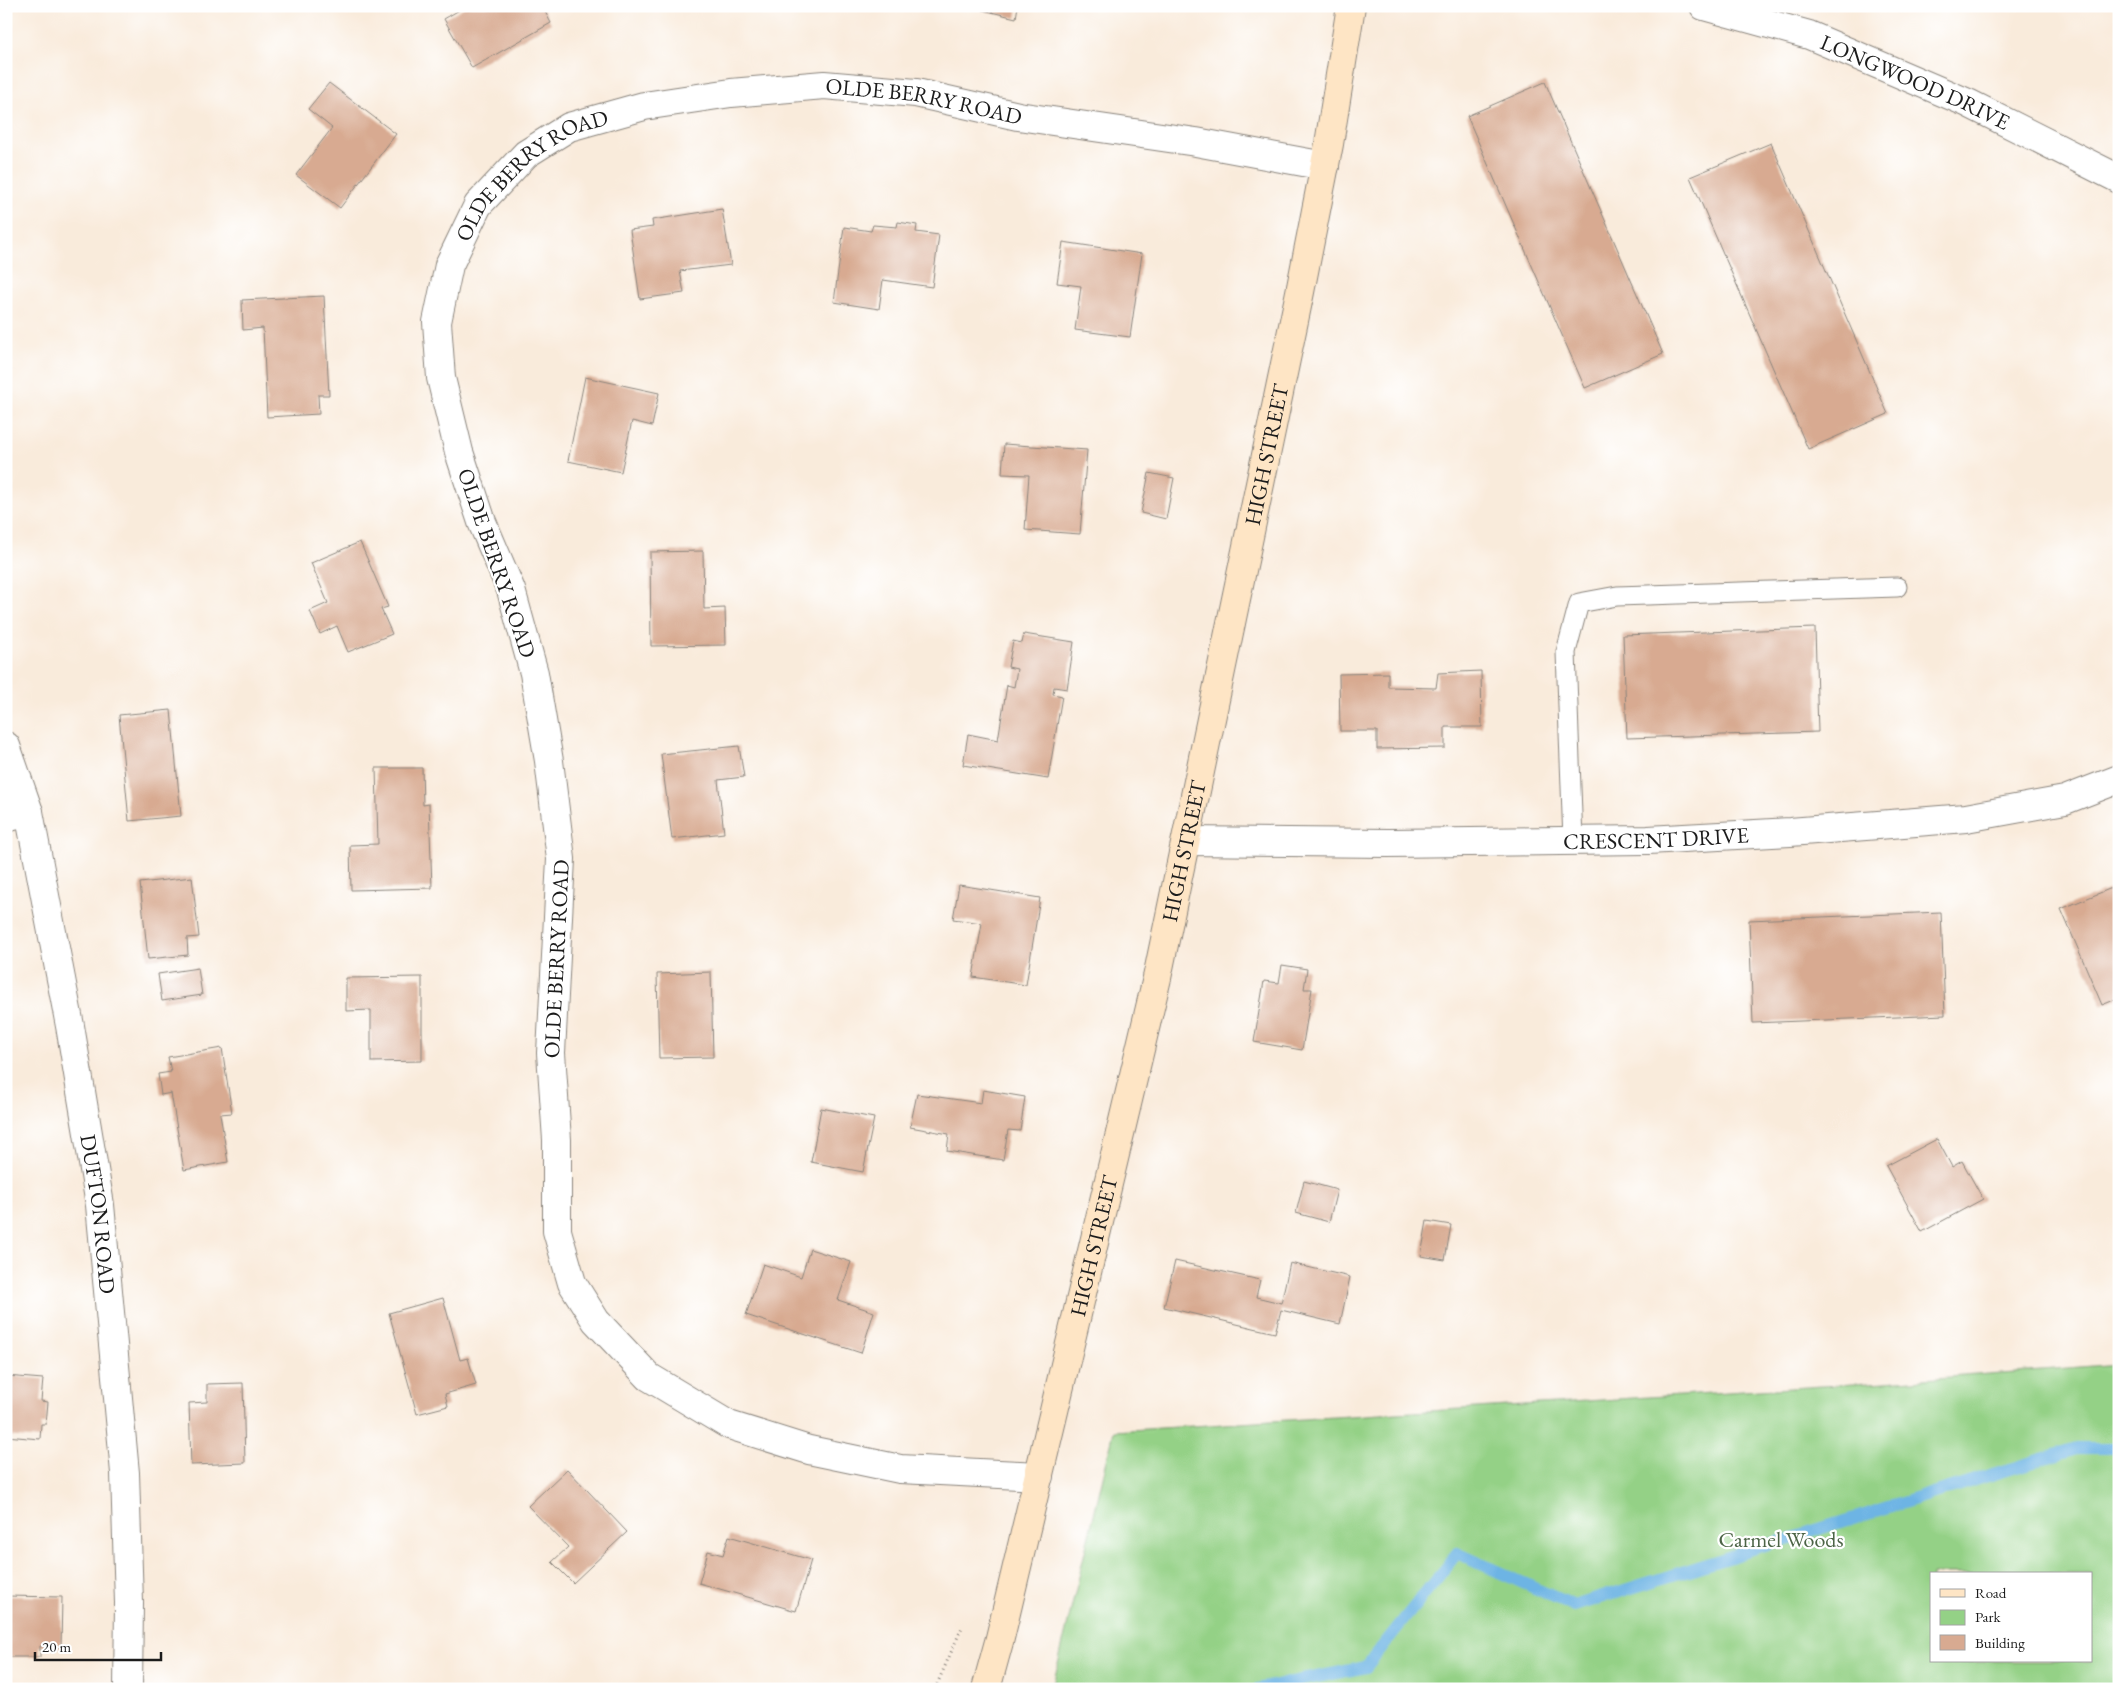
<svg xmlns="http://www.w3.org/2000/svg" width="2125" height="1695" font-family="'EB Garamond',serif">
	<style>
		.green { fill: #94d186; stroke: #587651; fill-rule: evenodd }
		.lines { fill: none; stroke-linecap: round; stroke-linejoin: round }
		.stream { stroke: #6db4e4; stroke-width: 12 }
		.building { fill: #d8aa91 }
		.service-casing { stroke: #8a847c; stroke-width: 21 }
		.minor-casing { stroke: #8a847c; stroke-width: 30 }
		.secondary-casing { stroke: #8a847c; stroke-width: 30 }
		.path { stroke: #8a847c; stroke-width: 3; stroke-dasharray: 1 4; stroke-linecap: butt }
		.service { stroke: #fff; stroke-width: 19 }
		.minor { stroke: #fff; stroke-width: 28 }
		.secondary { stroke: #fee5c5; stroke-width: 28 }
		.labels { text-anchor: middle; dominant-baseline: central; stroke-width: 4.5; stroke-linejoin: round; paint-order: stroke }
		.street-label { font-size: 22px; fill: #1c1c1c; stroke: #fff }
		.park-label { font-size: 22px; fill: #4c6446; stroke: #fff }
	</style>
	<rect width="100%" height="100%" fill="#fff"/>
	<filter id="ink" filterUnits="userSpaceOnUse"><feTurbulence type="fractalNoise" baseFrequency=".02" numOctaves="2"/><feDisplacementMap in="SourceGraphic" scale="10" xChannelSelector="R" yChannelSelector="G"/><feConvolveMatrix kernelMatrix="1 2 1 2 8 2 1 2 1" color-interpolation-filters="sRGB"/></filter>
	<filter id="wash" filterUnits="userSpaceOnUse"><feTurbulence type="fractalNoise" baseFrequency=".0096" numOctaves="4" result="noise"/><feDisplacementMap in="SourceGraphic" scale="20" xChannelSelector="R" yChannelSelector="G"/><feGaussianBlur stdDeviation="1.12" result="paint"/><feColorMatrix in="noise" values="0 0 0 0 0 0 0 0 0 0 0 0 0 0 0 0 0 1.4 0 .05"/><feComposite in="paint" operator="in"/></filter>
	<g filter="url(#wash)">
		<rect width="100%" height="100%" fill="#f9ebdb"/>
		<path class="green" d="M2119,1364V1689H1052L1114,1431L1885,1382ZM1931,1574H2091V1661H1931Z"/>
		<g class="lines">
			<path class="stream" d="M1258,1689L1366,1667L1457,1553L1574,1606L2077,1448H2119"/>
		</g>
		<g id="blocks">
			<g class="building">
				<path d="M466,6H542L551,23L472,68L444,19Z"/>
				<path d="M966,6H1018L1016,18Z"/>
				<path d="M1545,82L1663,354L1585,388L1467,116Z"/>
				<path d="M329,83L396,134L340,208L296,175L332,128L308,109Z"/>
				<path d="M1771,143L1888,414L1808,449L1690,177Z"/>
				<path d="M722,209L731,265L680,271L684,293L640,299L630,230L653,227L652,220Z"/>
				<path d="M898,222L917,225L916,232L939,235L932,287L883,280L879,309L834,302L844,227L871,231L873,225L897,227Z"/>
				<path d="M1063,242L1142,254L1130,337L1075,330L1081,286L1057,283Z"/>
				<path d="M324,296L329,395H318L319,414L267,417L263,328L243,330L242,300Z"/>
				<path d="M585,377L659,393L652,426L632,421L621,472L568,461Z"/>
				<path d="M1004,444L1087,450L1080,534L1025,530L1029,475L1002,474Z"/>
				<path d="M1149,473L1174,478L1166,519L1141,513Z"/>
				<path d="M360,542L388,607L381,609L392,634L348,652L337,626L320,634L310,611L328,603L311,563Z"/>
				<path d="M703,551L704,609L725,608L726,645L651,646L650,552Z"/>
				<path d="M1815,628L1818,732L1627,738L1623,635Z"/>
				<path d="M1024,634L1074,642L1067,689L1054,687L1053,694L1062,696L1048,779L963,765L968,734L998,740L1007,685L1014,687L1017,669L1008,667L1013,641L1022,643Z"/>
				<path d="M1481,671L1482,727H1445V748L1377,749V731H1340L1339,674L1388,673V687L1436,688L1438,673Z"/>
				<path d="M171,710L181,816L129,821L119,715Z"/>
				<path d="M739,746L744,777L718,780L724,833L672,839L661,754Z"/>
				<path d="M376,768H422L423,805L429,804L432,888L351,890L350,845L378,844Z"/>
				<path d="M192,877L199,937L187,938L188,955L148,959L140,883Z"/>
				<path d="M959,885L1040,898L1026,985L973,977L982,923L953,919Z"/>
				<path d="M2119,885V998L2102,1005L2061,909Z"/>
				<path d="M1941,912L1945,1015L1753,1023L1749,920Z"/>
				<path d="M1282,965L1307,969L1304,989H1312L1302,1050L1254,1042L1264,981L1279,983Z"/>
				<path d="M198,968L202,995L162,1001L158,974Z"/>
				<path d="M711,972L713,1057L659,1058L657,974Z"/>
				<path d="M422,977V1061L371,1062V1010L346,1011V978Z"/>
				<path d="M222,1048L232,1113L220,1114L228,1162L184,1170L171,1093L161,1095L158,1074L171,1072L168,1057Z"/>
				<path d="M983,1090L1025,1097L1020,1131L1008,1130L1003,1160L947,1151L949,1134L910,1127L917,1094L981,1103Z"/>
				<path d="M821,1108L874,1118L863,1172L811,1162Z"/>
				<path d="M1937,1139L1952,1167L1962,1161L1983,1199L1922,1232L1886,1166Z"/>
				<path d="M1304,1181L1337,1190L1329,1222L1296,1213Z"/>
				<path d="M1427,1221L1451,1225L1445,1260L1421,1256Z"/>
				<path d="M810,1249L851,1262L838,1300L874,1312L861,1353L746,1315L763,1264L801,1277Z"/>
				<path d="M1175,1261L1260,1280L1256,1297L1281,1303L1290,1263L1350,1277L1340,1324L1281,1310L1275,1333L1164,1307Z"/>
				<path d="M443,1298L460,1360L468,1358L476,1385L445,1394L448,1406L417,1414L389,1313Z"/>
				<path d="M6,1376L43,1379L41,1401L48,1402L46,1424H41L40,1439L6,1436Z"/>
				<path d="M243,1383L245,1463L191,1465L189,1403L207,1402V1384Z"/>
				<path d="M567,1469L627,1532L573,1583L552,1562L568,1547L528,1506Z"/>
				<path d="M729,1536L811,1560L796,1611L699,1583L708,1551L723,1555Z"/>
				<path d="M6,1596L62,1597L61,1647L40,1646V1657H6Z"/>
			</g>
		</g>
	</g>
	<g filter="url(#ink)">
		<use href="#blocks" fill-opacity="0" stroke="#8a847c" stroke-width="1"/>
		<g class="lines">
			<g class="service-casing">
				<path id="service" d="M1573,841L1566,652L1579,603L1617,596L1897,587"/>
			</g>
			<g class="minor-casing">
				<g id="minor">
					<path id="s1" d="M1704,6L1809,35L1968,103L2119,179"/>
					<path id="s2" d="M6,746L29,812L70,1026L100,1205L125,1473L129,1603L128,1689"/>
					<path d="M6,818L29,812"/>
					<path id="s3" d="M1186,841L1388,843L1648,840L1790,832L1966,818L2065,800L2119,779"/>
					<path id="s4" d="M1039,1476L900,1469L809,1450L729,1425L649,1377L596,1321L572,1283L557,1231V1140L551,1053L561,859L549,761L534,673L511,590L482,522L459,452L441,378L437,322L449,265L478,205L526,154L569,127L644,106L731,93L824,85L916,93L1018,116L1196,142L1325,166"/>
				</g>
			</g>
			<g class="secondary-casing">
				<g id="secondary">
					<path id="s5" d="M986,1689L1000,1638L1157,978L1300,292L1329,144L1351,6"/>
				</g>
			</g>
			<path class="path" d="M935,1689L963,1625"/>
			<use href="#service" class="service"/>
			<use href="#minor" class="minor"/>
			<use href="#secondary" class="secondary"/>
		</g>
	</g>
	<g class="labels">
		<g class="street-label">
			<text stroke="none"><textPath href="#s1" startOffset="225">LONGWOOD DRIVE</textPath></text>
			<text stroke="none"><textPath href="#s4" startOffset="2118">OLDE BERRY ROAD</textPath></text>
			<text stroke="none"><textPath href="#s4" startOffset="1698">OLDE BERRY ROAD</textPath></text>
			<text stroke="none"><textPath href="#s5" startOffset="1266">HIGH STREET</textPath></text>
			<text transform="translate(497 563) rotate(71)">OLDE BERRY ROAD</text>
			<text stroke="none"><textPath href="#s3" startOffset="470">CRESCENT DRIVE</textPath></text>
			<text stroke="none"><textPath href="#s5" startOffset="861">HIGH STREET</textPath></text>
			<text stroke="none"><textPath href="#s4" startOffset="858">OLDE BERRY ROAD</textPath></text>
			<text stroke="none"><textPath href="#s2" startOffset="478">DUFTON ROAD</textPath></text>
			<text stroke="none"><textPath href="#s5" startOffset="456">HIGH STREET</textPath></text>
		</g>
		<g class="park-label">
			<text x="1781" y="1539">Carmel Woods</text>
		</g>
	</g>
	<rect width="2125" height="1695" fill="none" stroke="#fff" stroke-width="25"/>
	<rect x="1930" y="1572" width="162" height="90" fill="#ffffff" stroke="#a4a4a4"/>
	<rect x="1940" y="1589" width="25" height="8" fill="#fee5c5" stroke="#a4a4a4"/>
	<text x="1975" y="1598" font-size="15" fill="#1c1c1c">Road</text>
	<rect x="1940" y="1610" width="25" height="15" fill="#94d186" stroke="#a4a4a4"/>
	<text x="1975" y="1622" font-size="15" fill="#1c1c1c">Park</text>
	<rect x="1940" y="1635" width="25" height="15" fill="#d8aa91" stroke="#a4a4a4"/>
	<text x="1975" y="1648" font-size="15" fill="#1c1c1c">Building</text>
	<path d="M35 1652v8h126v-8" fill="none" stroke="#1c1c1c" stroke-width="2.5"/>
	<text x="42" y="1652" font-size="15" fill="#1c1c1c" stroke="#ffffff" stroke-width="4" paint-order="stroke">20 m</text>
</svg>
